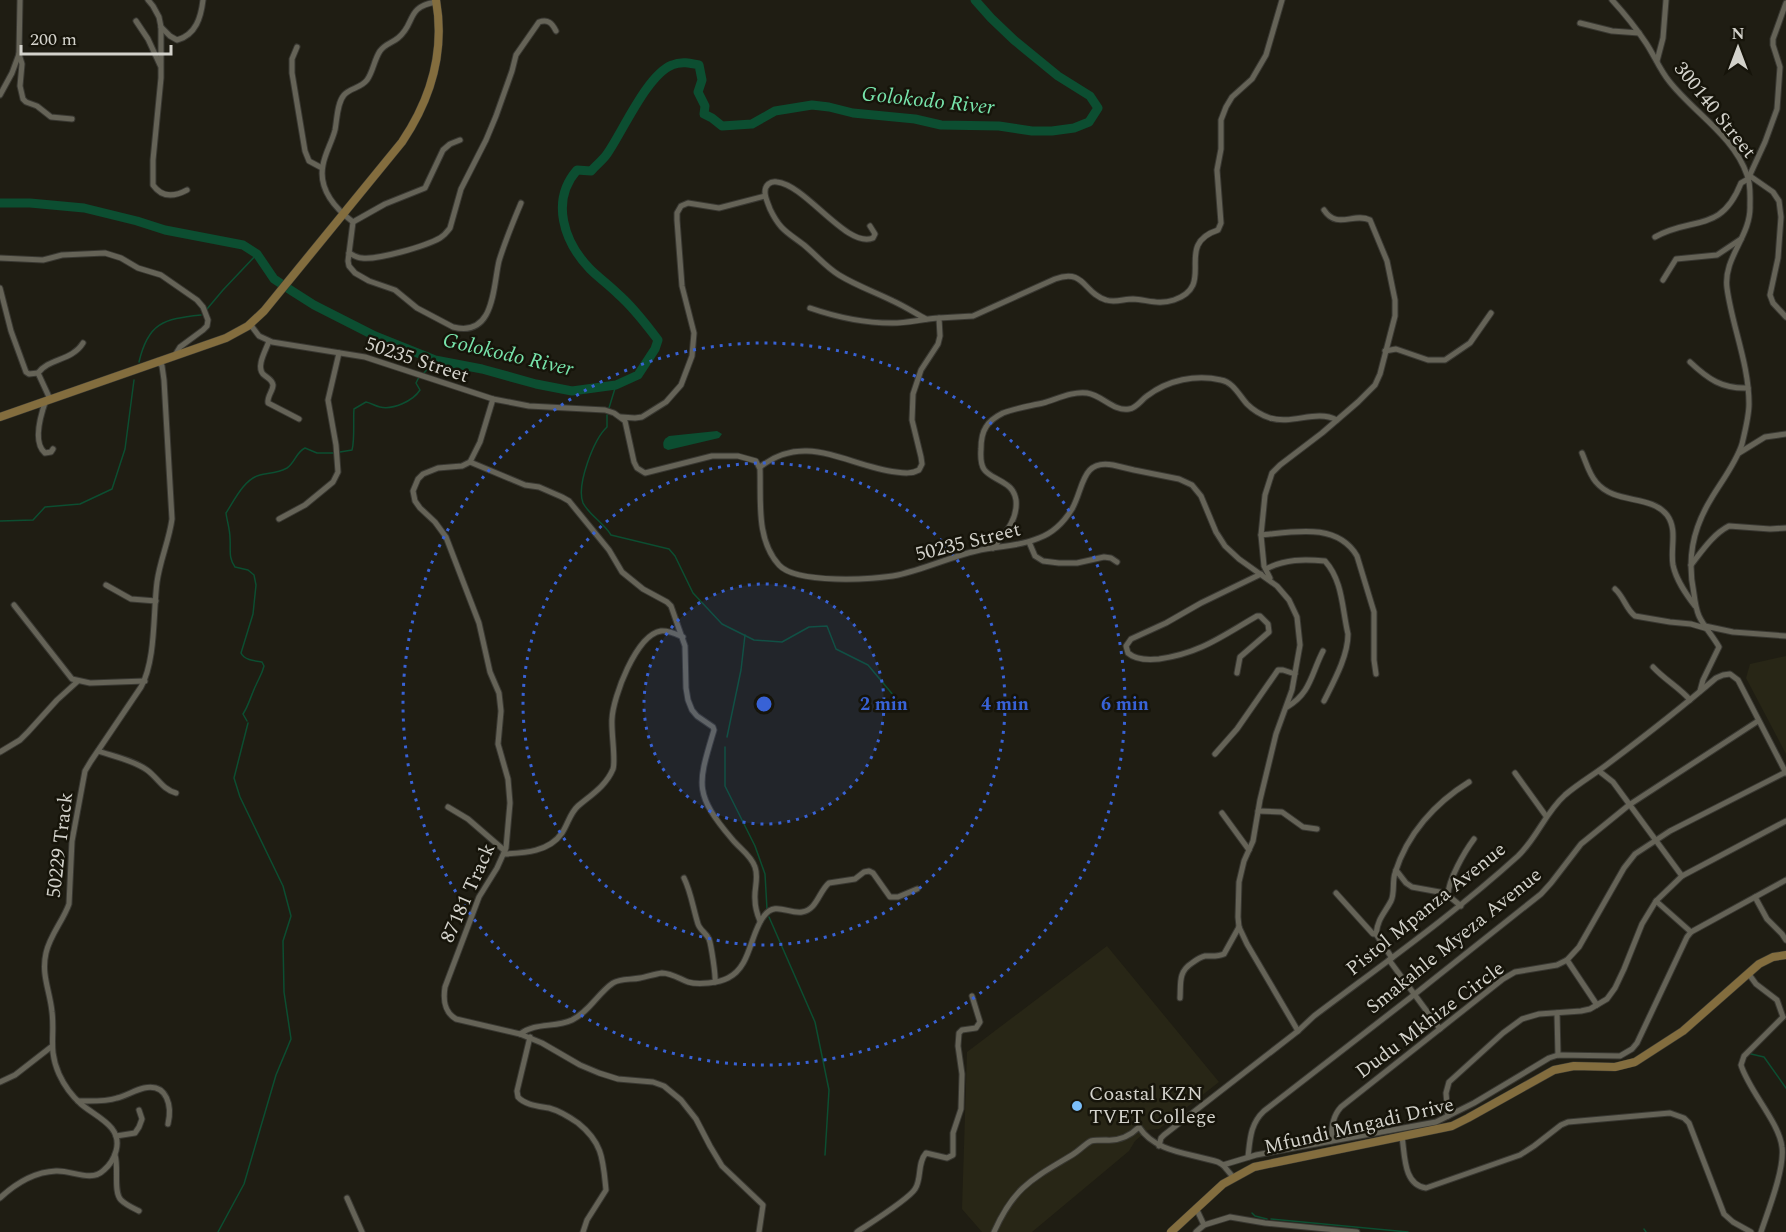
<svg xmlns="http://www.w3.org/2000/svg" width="1786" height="1232" font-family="Spectral,serif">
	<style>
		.built { fill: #282616 }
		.water { fill: #0c4e31 }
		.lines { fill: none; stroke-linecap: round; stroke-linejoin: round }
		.stream { stroke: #0c4e31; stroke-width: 1.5 }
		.river { stroke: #0c4e31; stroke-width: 9 }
		.street-casing { stroke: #393832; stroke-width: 7 }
		.secondary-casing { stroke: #393832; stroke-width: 9 }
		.street { stroke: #656357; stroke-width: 5 }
		.secondary { stroke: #836d3e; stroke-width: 8 }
		.ring { fill: none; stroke: #3862d6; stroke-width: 3; stroke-dasharray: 3 6 }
		.poi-dot { fill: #7bbef9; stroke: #16140a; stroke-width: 2 }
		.labels { text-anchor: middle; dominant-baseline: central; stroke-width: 5; stroke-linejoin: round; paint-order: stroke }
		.street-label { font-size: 20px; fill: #d3d2cb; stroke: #16140a }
		.poi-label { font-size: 20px; fill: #d3d2cb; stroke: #16140a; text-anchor: start }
		.water-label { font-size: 21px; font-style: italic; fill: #77e4ab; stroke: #16140a }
		.centre { fill: #3862d6; stroke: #16140a; stroke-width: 3 }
		.ring-label { font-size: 18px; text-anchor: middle; font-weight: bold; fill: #3862d6; stroke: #16140a; stroke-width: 5; stroke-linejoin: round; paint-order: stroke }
	</style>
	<rect width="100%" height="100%" fill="#1f1d13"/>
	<g class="built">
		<path d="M1786,656V754L1746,678L1750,664Z"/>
		<path d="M1107,946L1219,1082L1159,1129L1148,1130L1135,1141L1129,1151L1032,1232H982L962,1209L967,1052Z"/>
	</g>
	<path class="water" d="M717,431L722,434L719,438L668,450L664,448C662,442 664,439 669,436Z"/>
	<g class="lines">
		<g class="stream">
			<path d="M207,309L223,290L257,254"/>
			<path d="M139,362C148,323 163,319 201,315"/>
			<path d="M424,373L435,360"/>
			<path d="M609,408L616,385"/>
			<path d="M607,415V427C594,439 576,485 583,503C590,516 603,522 611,535L669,549L675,556L693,593L722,624L754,640L782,642L809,627L827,626L836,649L868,665L899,702"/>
			<path d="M340,452L352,450C355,440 353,420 354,409L366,402C371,403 375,406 380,407C393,410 413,401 420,390L416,383L419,377"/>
			<path d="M0,521L33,520L45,507L80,504L112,489L125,449L134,380"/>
			<path d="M247,721L243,714C249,705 251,695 256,685C259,678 262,674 264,666L262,662C255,661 244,660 241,653L253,614L256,585L254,575L248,570L235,567C228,557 231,550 230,538C230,530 227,521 226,513C234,501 244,479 260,475C269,473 278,473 287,468C295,463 296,452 305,448L317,453H335"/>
			<path d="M727,737L741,670L745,635"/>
			<path d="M725,747V786L755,846L765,874L767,909"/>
			<path d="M769,917L815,1022L829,1090L825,1155"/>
			<path d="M1751,1054L1764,1057L1786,1088"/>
			<path d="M1252,1213L1255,1216L1267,1219"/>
			<path d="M1271,1219L1408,1232"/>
			<path d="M1644,1229L1646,1232"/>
			<path d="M218,1232L244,1184L276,1075L291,1039L284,992L283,941L291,916L283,886L240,797L234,778L248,723"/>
		</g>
		<path class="river" d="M0,203H30L84,208L137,221L165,230L243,245L257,254L274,279L292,291L314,305L375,336L435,360L482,369L536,384L572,391L616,385L638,375L655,349L658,340C646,324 633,307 618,294C609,285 599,278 590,269C564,242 550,201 577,170L591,171C596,165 603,160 607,154C623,131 647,75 672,65C681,61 690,63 699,65L702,80L698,92L705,106L704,114L712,118L722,126L752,124L775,111L812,105L829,107L853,113L915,119L941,125L999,126L1032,131H1052L1074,128L1089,122L1098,108L1090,96L1058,76L1014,40L991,18L975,0"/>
		<g class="street-casing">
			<g id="street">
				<path d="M148,0L153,6L159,17L161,27V78L153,160V185C162,198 174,197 187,190"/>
				<path d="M1612,0C1624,13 1636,28 1646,43C1654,55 1660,70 1669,81C1693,112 1734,136 1747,175C1751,184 1750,196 1750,206C1751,236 1723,258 1727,288C1732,326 1749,364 1749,404C1749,416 1745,431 1742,444C1736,463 1721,482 1711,499C1692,530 1687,560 1694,594C1695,602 1696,609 1699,616C1704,627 1713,636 1719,647L1703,680L1700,691"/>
				<path d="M436,2C405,7 416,24 398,38C392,43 385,44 380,51C374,60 373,72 367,80C361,88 350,88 344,95C337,103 337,120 335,130C332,142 325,153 323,165C318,189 336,209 353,222L348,261L349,266L355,273L369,281L395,290L417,308L453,327C495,338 493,286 499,261C505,241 513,222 521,203"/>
				<path d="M136,21L148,39L160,65"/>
				<path d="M1580,23L1612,31L1639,33"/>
				<path d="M161,27L170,36L177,40C196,35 201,17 203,0"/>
				<path d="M297,47L292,59V73L305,151L309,161L322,168"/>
				<path d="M19,54L22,64L20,86L23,99L26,102L37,106L51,117L72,119"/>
				<path d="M1657,61L1663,38L1666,0"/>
				<path d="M0,95L12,73L19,54L20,0"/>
				<path d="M1750,176L1773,192L1779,201L1781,217L1778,258L1770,295L1773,303L1786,317"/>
				<path d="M353,222L385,204L425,188L443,150L450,144L460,140"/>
				<path d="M870,226L875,234L873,238C847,249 806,185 777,182C770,181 765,185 765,192C765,198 768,203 770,209C780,230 787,232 804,245C816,255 826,267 839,275C857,286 875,292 893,301C904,306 915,313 926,319"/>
				<path d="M1655,237C1692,216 1721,234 1741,183L1748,179L1765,142L1777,109L1780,67L1773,45V39L1786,3"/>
				<path d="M349,253C353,255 357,258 362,258C378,260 426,246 440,238C445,235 447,232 450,228L461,189L486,140L496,116L512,71L516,55L539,22C548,19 552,23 556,31"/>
				<path d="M0,258L43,260L62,255L105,253L121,258L138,268L161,275L197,300L203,307L208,320L207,326L203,330L180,347L175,355"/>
				<path d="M1663,280L1676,259L1717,255L1741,239"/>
				<path d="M0,288L11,331L26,372L29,374L38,373"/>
				<path d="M810,308C836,317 865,323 892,323C908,323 923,319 939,318"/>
				<path d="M250,324L259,336L272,342L365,357L493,399L529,406L605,410L614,413L625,421L634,462L637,468L645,473L712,456H738L756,461L760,469C761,501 756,540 779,565C796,584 874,580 898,575C925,569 950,557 976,551C999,545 1015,548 1039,538C1053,533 1064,522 1072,509C1084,488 1081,459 1113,465L1134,470L1179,479L1192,485L1201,496L1216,532L1225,546L1239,559L1277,586L1289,600L1297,617L1300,645L1292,690L1276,734L1260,800L1253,841L1244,861L1239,882L1238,917L1239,927L1247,944L1298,1031"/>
				<path d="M269,341C266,350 256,366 263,374C267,378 272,379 273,385C273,391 267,396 268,403L299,419"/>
				<path d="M1385,351L1396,349L1428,360H1445L1470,343L1491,313"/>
				<path d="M1690,362C1708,379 1722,389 1748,388"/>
				<path d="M50,399L38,373C49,358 72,361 83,343"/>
				<path d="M493,399L480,442L470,462L462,466L438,468L423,474L418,479L413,491L415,501L420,508L435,522L446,537L479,623L490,672L499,693L501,711L498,744L508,779L510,803L506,848L497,868L479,897L445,987C443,1000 444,1012 456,1019L520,1034L542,1043L580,1065L599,1073L618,1079L653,1082L664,1086L681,1100L696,1119L710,1146L722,1166L763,1205L759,1232"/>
				<path d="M46,400C41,414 32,442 45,453L51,452L53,449"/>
				<path d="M621,417L635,418L642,417L666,402L681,385L692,356L694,333L682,286L677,220V213L681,206L688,203L719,208L765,196"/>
				<path d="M1582,453C1586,462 1589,474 1596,482C1615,505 1650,494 1667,515C1678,530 1670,548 1673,565C1676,580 1686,594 1695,606"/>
				<path d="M1739,453L1765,437L1786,434"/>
				<path d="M470,462L525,485L539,487L562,497L569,501L609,550L622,572L643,589L667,602L671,606L685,646L686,688L688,700L692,710L697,716L713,727L714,730C698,784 693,793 732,839C739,848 751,855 755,867C759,878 754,888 755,899C755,907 757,914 760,921"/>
				<path d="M760,467C806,431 847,466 896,472C904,473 912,474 919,470L922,464L921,457L912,420L913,394L921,370L938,344L940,336L939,318L973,316L1055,279C1085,268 1083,293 1106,300C1115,303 1124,299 1133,299C1148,300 1159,305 1174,300C1218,285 1172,245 1218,230L1221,223L1217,170L1221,149V120L1226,107L1232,97L1252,79L1266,55L1282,0"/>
				<path d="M279,519L305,505L333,482L338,472L336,445L328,400L339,353"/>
				<path d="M1261,535C1293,532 1337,522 1357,556L1374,612V660L1376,674"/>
				<path d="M1029,542L1035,556L1043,561L1059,563H1077L1104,557L1111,558L1117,562"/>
				<path d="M993,548C1005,533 1018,520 1016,500C1015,494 1013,489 1007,485C990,473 979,476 981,449C981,442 982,433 986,427C990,420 997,416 1003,413C1016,408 1030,406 1043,403C1057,399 1073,391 1087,393C1102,395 1114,412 1129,409C1137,408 1141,400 1147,396C1168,380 1196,374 1221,380C1233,382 1239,395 1247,404C1253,410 1261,415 1270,418C1293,425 1316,409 1337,420"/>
				<path d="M1691,565C1702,551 1713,534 1729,526L1770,529L1786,528"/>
				<path d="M1266,569C1285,559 1304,559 1325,561C1343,581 1342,609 1348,634C1348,656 1334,681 1324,701"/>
				<path d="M1270,578L1264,566L1261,535L1265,495L1272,473L1280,465L1322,433L1358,402L1375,385L1380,374L1395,316V300L1387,261L1370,220C1354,212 1337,230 1324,210"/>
				<path d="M106,585L131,599L156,601"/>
				<path d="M1615,589C1624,597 1626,609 1635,616L1670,622L1691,624L1708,629"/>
				<path d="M14,605L72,679L90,683L145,681"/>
				<path d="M1705,626L1733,632L1786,636"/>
				<path d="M1653,667C1665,680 1680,688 1690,700"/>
				<path d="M1237,673L1240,657L1269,632L1268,624L1260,616H1257C1222,636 1201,653 1159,659C1149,660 1136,660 1128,653L1126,646L1131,639L1166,623L1201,603L1261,574"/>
				<path d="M1287,707C1311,693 1311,674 1323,651"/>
				<path d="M98,751C113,756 133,760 147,770C158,778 162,789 176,793"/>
				<path d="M0,752L20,740L28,732L57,700L78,681"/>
				<path d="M1215,754L1237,729L1278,670H1283L1295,674"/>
				<path d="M1599,771L1613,782L1682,876"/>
				<path d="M1515,773L1546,816"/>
				<path d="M448,807L468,819L505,851"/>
				<path d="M1258,811L1282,812L1303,827L1317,829"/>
				<path d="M1222,813L1249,850"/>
				<path d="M504,854C524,853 549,852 562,833C568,824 570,813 578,806C591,795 606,786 613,769C616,761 611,732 612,719C613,697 636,635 661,631C668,630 676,634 683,637"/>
				<path d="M1396,870L1406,883L1412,887L1445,893L1461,906"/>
				<path d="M684,878C691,892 693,908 698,924C700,930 706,933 709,939C711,944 716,976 715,982"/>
				<path d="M1336,893L1373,934H1376L1392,958"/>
				<path d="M1448,895C1448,880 1465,851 1474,839"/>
				<path d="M1755,897L1767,919L1782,934L1786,940"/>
				<path d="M1656,901L1691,932"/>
				<path d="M1376,934C1378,918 1384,914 1391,901C1395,893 1392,882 1395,873C1407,834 1435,803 1469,782"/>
				<path d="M1389,960L1440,1029"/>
				<path d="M1567,960L1597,1005"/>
				<path d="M1748,973L1756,984L1777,1000L1783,1017"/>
				<path d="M1180,998C1181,983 1178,972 1192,963C1196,960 1200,957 1205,956C1212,956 1217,957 1224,954L1239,927"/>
				<path d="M1557,1013L1558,1055"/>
				<path d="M520,1034C536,1022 555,1028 572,1020C590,1011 598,993 613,983C621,978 631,980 640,978C647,977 654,974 662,973C671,973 680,979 688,982C698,985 719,983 728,978C751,967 750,933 764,916C775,901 788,914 802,912C817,910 819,891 829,883L855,879L864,872L869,871L873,873L890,897H898L917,889"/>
				<path d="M530,1037L517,1091L518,1097C525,1105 538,1106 549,1108C560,1111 568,1116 578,1123C603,1143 603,1160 606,1190L587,1220L583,1232"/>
				<path d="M0,1082L15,1075L51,1047"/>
				<path d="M78,1101C91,1101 105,1102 117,1098C126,1096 135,1090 144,1088C168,1083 172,1107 168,1124"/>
				<path d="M1448,1116L1446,1093L1449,1082L1503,1033L1522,1019L1539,1014L1581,1011L1590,1009L1607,999L1615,988L1624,969L1642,924L1656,901L1682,876L1786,821"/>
				<path d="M116,1136L135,1133L139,1127L142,1119L139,1110"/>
				<path d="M1402,1137C1405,1154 1403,1185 1426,1188L1520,1155L1534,1146L1561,1125L1568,1122L1670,1113L1684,1118L1689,1123L1724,1214L1733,1222L1751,1232"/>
				<path d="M1331,1141C1332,1127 1332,1117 1341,1107L1503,979L1515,972L1557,965L1567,960L1579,947L1624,868L1635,854L1670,831L1786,772"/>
				<path d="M1159,1146L1161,1138L1164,1135L1298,1031L1314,1016C1383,964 1454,914 1518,856C1537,838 1545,813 1565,795C1579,783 1595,774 1609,763C1645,736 1681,708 1716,678L1723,675L1730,674L1738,680L1786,773"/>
				<path d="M115,1155C119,1167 113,1192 121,1200C126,1205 133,1208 139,1211"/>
				<path d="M1248,1157C1250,1140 1250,1124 1264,1111L1415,994L1541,894L1551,883L1581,844L1629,805L1758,721"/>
				<path d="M1223,1165L1256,1155L1436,1122L1474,1103L1549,1058L1558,1055L1620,1056L1632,1049L1637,1043L1687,937L1691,932L1786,880"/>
				<path d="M0,1198C16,1183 34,1172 56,1171C72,1170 91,1183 104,1170C110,1165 114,1158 116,1151C123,1126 96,1117 81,1104C72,1096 64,1085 59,1074C48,1049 55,1036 52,1012C50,991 41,975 46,953C50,935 63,921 69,904L72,841L85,771L91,761L141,687C156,660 153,613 157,582C160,560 169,541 172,519L164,380L162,366L158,361"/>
				<path d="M347,1198L362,1232"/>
				<path d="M1196,1208L1204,1225"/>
				<path d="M857,1232C869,1224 909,1199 915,1189C922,1179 917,1163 926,1153L947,1158L953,1155V1133L961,1109L962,1074L958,1046L959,1033L962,1030L976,1028L980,1022L972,996"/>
				<path d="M994,1232C1014,1187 1032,1179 1072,1155C1079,1151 1085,1144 1091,1141C1095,1140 1102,1140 1106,1140C1119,1141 1129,1137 1139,1127C1156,1153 1190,1153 1218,1162L1223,1165L1233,1177"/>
				<path d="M1196,1232L1204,1225L1230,1217L1265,1223L1357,1232"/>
				<path d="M1761,1232C1768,1211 1785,1168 1782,1147C1779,1122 1749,1091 1741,1065L1744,1056L1783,1017"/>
			</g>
		</g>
		<g class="secondary-casing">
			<g id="secondary">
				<path d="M0,417L226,338L248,326L264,311L402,142C431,99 445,51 436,0"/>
				<path d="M1171,1232L1223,1184L1254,1167L1452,1126L1468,1118L1554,1070L1574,1066L1615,1067L1635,1062L1683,1031L1759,964L1773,957L1786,955"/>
			</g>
		</g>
		<use href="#street" class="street"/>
		<use href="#secondary" class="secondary"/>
	</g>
	<circle cx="764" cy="704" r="120" fill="#3862d6" fill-opacity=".12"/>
	<g class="ring">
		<circle cx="764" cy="704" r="120"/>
		<circle cx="764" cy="704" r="241"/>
		<circle cx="764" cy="704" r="361"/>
	</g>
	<circle class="poi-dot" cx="1077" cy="1106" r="6"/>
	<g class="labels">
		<g class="street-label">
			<text transform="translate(1715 110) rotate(51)">300140 Street</text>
			<text transform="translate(417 360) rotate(18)">50235 Street</text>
			<text transform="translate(968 542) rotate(-14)">50235 Street</text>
			<text transform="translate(60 845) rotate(-83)">50229 Track</text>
			<text transform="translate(468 893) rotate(-66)">87181 Track</text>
			<text transform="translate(1426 909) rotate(-39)">Pistol Mpanza Avenue</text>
			<text transform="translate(1454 941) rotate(-39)">Smakahle Myeza Avenue</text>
			<text transform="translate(1430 1020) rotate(-37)">Dudu Mkhize Circle</text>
			<text transform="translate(1359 1126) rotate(-13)">Mfundi Mngadi Drive</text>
		</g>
		<g class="poi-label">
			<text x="1089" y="1094">Coastal KZN<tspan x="1089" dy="23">TVET College</tspan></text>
		</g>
		<g class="water-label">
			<text transform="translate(928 101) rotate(6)">Golokodo River</text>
			<text transform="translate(508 355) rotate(13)">Golokodo River</text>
		</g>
	</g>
	<circle cx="764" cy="704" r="9" class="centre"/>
	<g class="ring-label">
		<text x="884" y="710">2 min</text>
		<text x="1005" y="710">4 min</text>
		<text x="1125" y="710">6 min</text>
	</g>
	<g transform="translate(1738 48)" stroke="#16140a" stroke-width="4.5" paint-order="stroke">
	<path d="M0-4.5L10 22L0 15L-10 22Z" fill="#d3d2cb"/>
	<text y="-9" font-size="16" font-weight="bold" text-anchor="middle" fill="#d3d2cb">N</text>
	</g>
	<path d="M21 45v9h150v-9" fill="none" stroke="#d3d2cb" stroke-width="3"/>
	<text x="30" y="45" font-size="18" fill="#d3d2cb" stroke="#16140a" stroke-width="4.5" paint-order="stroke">200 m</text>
</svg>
